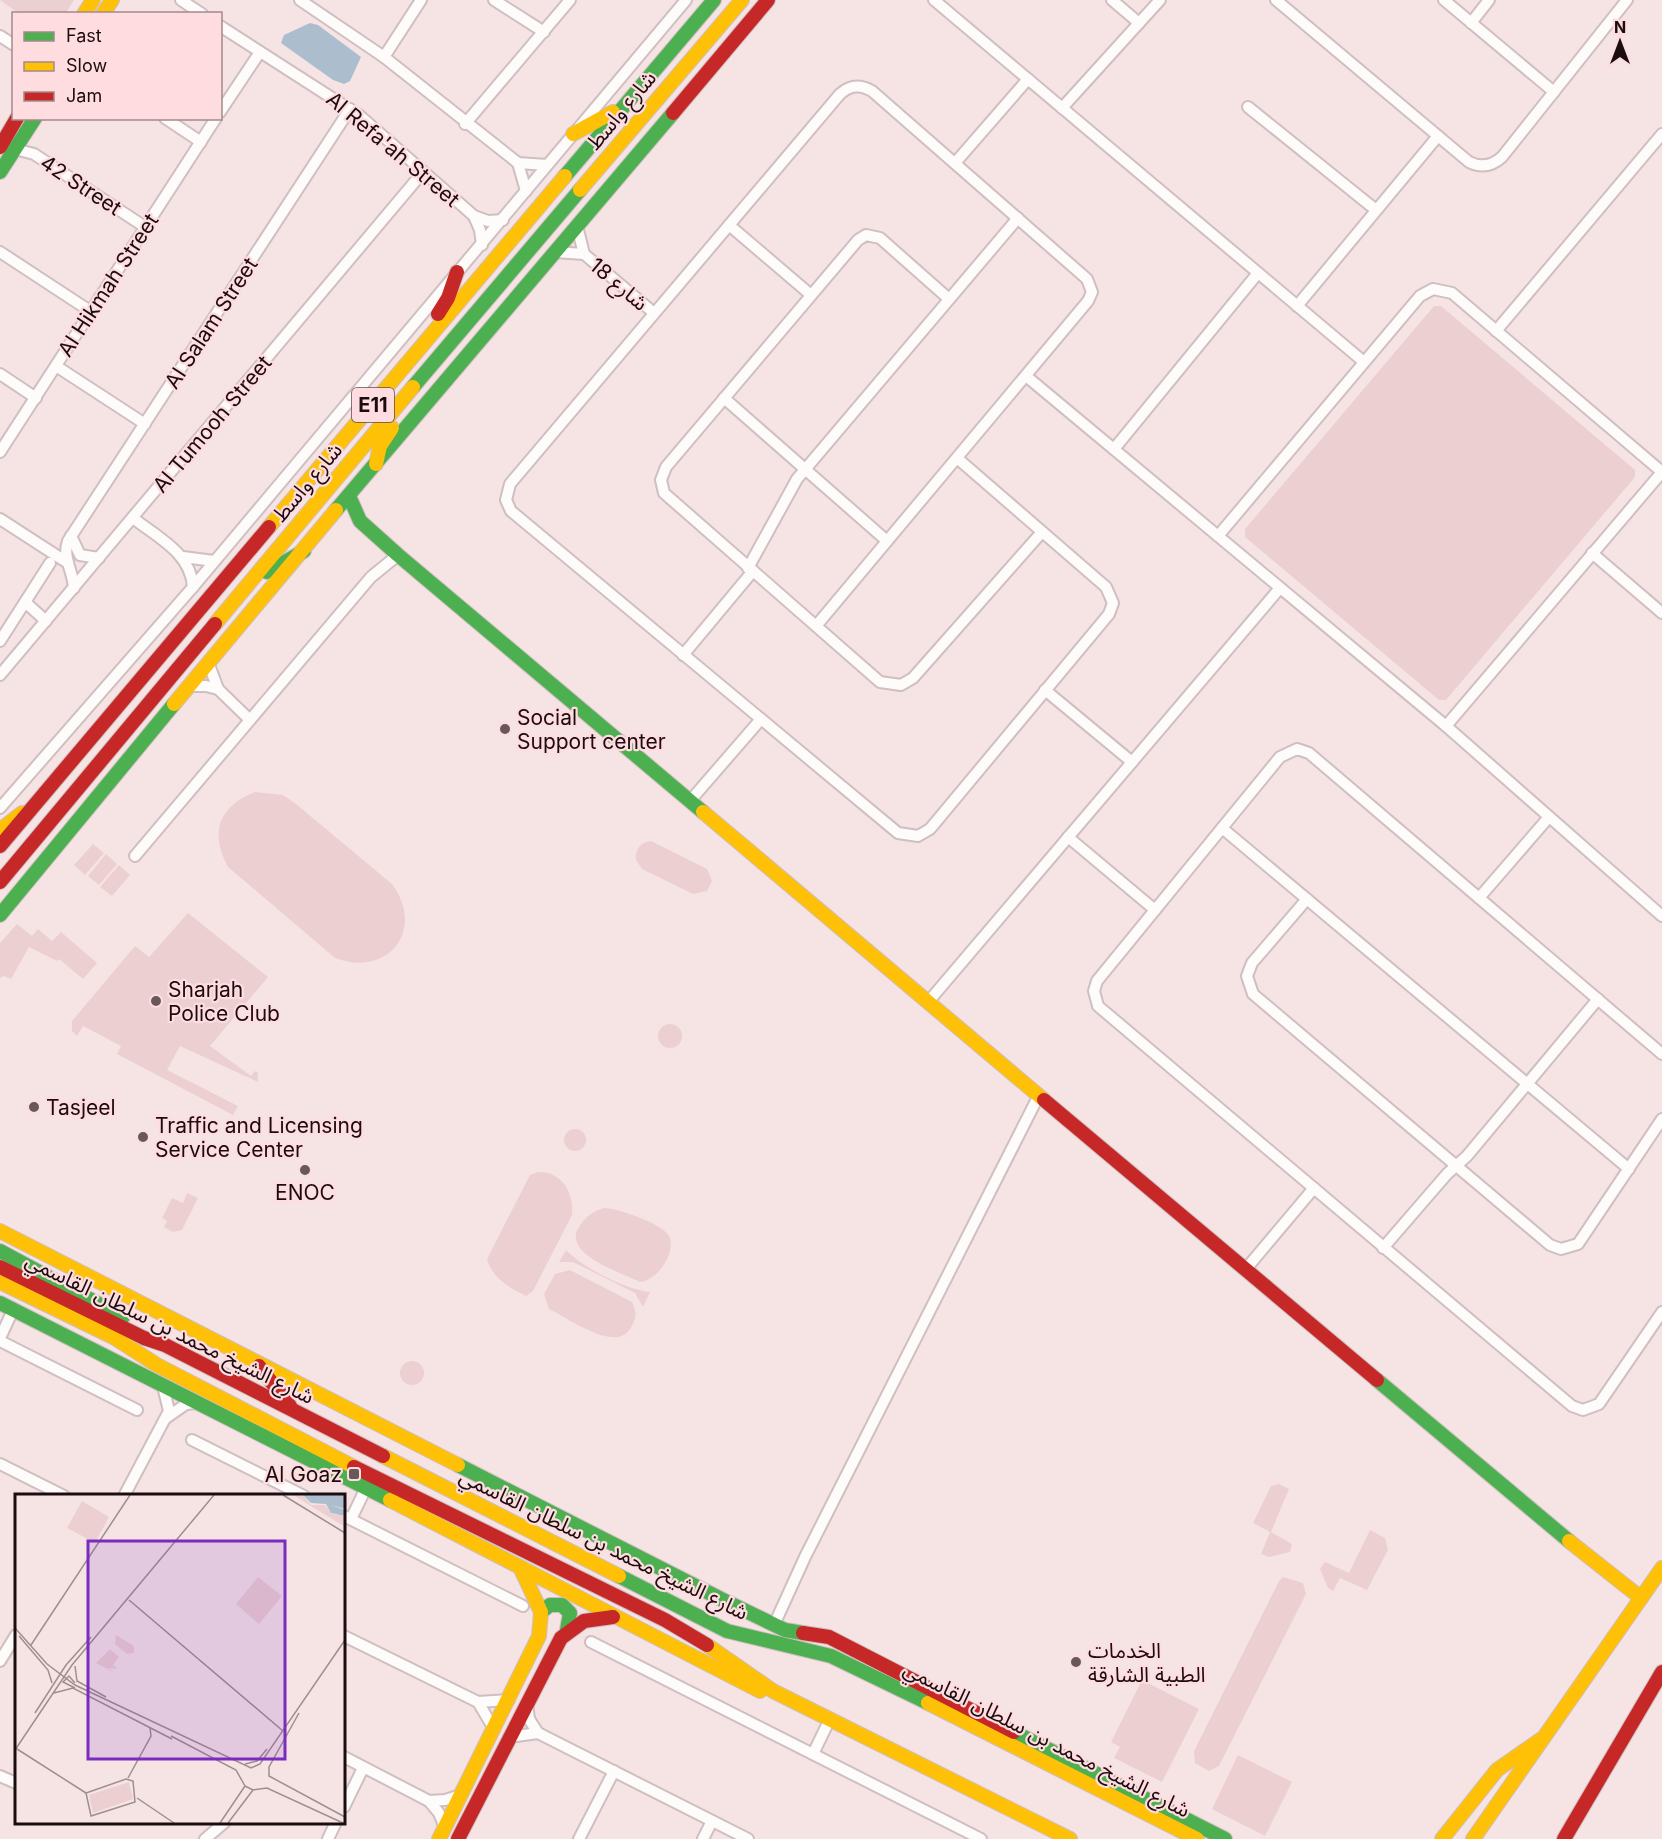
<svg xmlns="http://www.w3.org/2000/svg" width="1662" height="1839" font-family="Inter,'Noto Sans Arabic',sans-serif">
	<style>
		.green { fill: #eccfd1 }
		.water { fill: #acbece }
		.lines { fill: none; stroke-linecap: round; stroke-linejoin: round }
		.street-casing { stroke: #cfbfc0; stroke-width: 14 }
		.fast-casing { stroke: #cfbfc0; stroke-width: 16 }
		.slow-casing { stroke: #cfbfc0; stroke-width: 16 }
		.jam-casing { stroke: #cfbfc0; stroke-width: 16 }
		.street { stroke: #fefbfb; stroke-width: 10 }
		.fast { stroke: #4caf50; stroke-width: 14 }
		.slow { stroke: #ffc107; stroke-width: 14 }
		.jam { stroke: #c62828; stroke-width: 14 }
		.poi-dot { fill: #68585a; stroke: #fedcdf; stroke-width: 2 }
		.labels { text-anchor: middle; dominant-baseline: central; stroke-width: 4.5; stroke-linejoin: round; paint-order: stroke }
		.shield { fill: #fedcdf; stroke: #5f4b4d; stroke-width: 1.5 }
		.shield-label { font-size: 20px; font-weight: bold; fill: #1b0d0f }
		.street-label { font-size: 21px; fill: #1b0d0f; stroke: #fedcdf }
		.poi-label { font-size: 21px; fill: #1b0d0f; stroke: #fedcdf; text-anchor: start }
		.inset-road { fill: none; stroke: #9e8e8f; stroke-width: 1.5 }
		.view { fill: #7b2cbf; fill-opacity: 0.15; stroke: #7b2cbf; stroke-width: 3 }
		.inset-edge { fill: none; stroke: #1b0d0f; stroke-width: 3 }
	</style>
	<rect width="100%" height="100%" fill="#f6e4e5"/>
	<g class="green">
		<path d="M0,0H74L65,14L18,13Z"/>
		<path d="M1434,306H1441L1635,470V477L1446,700H1439L1245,537V529Z"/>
		<path d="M255,792L283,795L296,804L392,884C426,930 388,978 335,958L228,867C209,832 219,806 255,792Z"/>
		<path d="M651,841L707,869L712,881L707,891L693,894L642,869L636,860C635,849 641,842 651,841Z"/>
		<path d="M93,844L104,853L85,875L74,865Z"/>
		<path d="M106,854L117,864L99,885L88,876Z"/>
		<path d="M119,865L130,875L112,896L100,887Z"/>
		<path d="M188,913L268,977L210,1046L251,1076L255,1071L258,1073V1082L180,1046L167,1070L238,1106L233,1115L117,1054L121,1046L83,1026L77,1036L72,1031V1021L135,946L149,957Z"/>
		<path d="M17,924L32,936L38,929L52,941L61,932L97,963L83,979L59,959L57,961L29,947L11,979L4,976L0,978V943Z"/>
		<circle cx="670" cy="1036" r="12"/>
		<circle cx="575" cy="1140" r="11"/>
		<path d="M538,1172C562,1171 574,1193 572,1215L533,1291L526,1296C508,1287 492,1278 487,1259L530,1175Z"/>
		<path d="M187,1193L198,1198L182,1230L173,1232L164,1227L167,1221L162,1218L172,1198L183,1203Z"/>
		<path d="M604,1208C617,1208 662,1223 669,1236C677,1252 657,1281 640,1282C622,1273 561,1254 579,1227C586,1216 592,1212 604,1208Z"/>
		<path d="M566,1250C582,1267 626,1290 650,1292L643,1307L635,1293L573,1262H559Z"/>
		<path d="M570,1270L632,1302C637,1313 637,1318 630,1329C615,1353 568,1318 549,1309L544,1294L555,1274Z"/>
		<circle cx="412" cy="1373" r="12"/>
		<path d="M1279,1484L1289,1489L1271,1532L1292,1544L1290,1552L1269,1557L1261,1554L1270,1532L1253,1523L1271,1486Z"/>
		<path d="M1370,1530L1385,1538L1388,1550L1367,1590L1340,1578L1333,1591L1328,1588L1320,1569L1325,1562L1349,1573Z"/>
		<path d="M1283,1577L1303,1583L1306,1594L1219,1766L1209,1771L1195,1763L1194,1751L1279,1581Z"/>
		<path d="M1142,1680L1199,1709L1162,1782L1114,1758L1120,1747L1111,1742Z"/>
		<path d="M1238,1755L1292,1782L1265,1836L1212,1809Z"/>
	</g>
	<path class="water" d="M310,23L318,25L361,57L350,81L344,84L333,80L281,43L284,35Z"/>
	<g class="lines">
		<g class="street-casing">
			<g id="street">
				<path d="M181,0L202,14"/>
				<path d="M300,0L384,57L518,163L547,165"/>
				<path d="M494,0L544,32"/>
				<path d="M934,0L1364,362"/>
				<path d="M1112,0L1139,23"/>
				<path d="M1276,0L1469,162C1481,168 1492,166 1502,157L1627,0"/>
				<path d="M1444,0L1554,92"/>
				<path d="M1471,23L1489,0"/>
				<path d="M220,26L360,116L474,216L488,221L503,220"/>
				<path d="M0,36L14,45"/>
				<path d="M384,57L421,0"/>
				<path d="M1248,107L1376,210"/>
				<path d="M1062,108L1160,0"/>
				<path d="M220,112L260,52"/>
				<path d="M165,118L201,142"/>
				<path d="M465,124L570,0"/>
				<path d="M15,149L34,154L145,227"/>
				<path d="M518,163L526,191"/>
				<path d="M955,163L1028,79"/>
				<path d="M474,216L480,230L482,245"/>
				<path d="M729,225L811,295"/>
				<path d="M577,226L584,254L654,313"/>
				<path d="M0,252L90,311"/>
				<path d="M555,252L584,254"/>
				<path d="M949,299L880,238L866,235L858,240L666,467L661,480L664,493L880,682L901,685L913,678L1042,532"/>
				<path d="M1297,306L1438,136"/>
				<path d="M1496,331L1662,134"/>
				<path d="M56,366L145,424"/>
				<path d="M0,374L36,398"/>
				<path d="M1026,376L1446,726L1662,916"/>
				<path d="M724,398L887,541"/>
				<path d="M1114,449L1258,273"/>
				<path d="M0,452L216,118"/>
				<path d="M133,518C157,537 191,553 193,587"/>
				<path d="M0,519L68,563"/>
				<path d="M71,536L80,555L99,558"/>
				<path d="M1218,536L1420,296L1433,289L1452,293L1662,472"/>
				<path d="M1592,553L1662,613"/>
				<path d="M183,557L214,561"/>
				<path d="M748,568L797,479L1018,218"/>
				<path d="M74,588C73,571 62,557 68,541L350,109"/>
				<path d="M25,602L46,621"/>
				<path d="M816,626L1088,301L1092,292L1087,279L872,91C860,84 850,85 840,94L510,484L506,500L511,511L898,833L918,836L930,829L1109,614L1113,603L1106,587L957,458"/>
				<path d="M0,641L50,563"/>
				<path d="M683,655L753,571"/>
				<path d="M208,662L218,689L249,719"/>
				<path d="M0,675L423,172"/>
				<path d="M188,686H206L218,689"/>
				<path d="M1045,690L1132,762"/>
				<path d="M1446,726L1662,472"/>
				<path d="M690,801L761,719"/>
				<path d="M0,808L193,587L686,0"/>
				<path d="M1222,828L1629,1169"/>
				<path d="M1068,837L1155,910"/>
				<path d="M135,856L371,577L398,555"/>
				<path d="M1479,898L1549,817"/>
				<path d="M1307,899L1252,963L1247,976L1253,994L1550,1245L1561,1249L1578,1244L1662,1119"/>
				<path d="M929,1001L1280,588"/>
				<path d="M1662,1054L1309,753L1297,749L1280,757L1097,981L1094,991L1098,1006L1572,1406L1583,1410L1599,1404L1662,1312"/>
				<path d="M1383,1248L1447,1174L1467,1156L1598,999"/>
				<path d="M1245,1270L1314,1188"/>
				<path d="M0,1338L13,1310"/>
				<path d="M0,1341L137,1410"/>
				<path d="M166,1418L186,1404L197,1403"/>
				<path d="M192,1440L304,1496"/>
				<path d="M0,1464L64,1496"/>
				<path d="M124,1496L169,1411L163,1386"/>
				<path d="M344,1516L523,1606"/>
				<path d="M351,1519L365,1490"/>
				<path d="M774,1625L805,1557L1038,1097"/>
				<path d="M344,1636L478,1702L509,1700"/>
				<path d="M591,1642L981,1839"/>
				<path d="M0,1661L16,1635"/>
				<path d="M478,1702L494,1729"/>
				<path d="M527,1704L529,1719L538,1733L748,1839"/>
				<path d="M509,1737L538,1733"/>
				<path d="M813,1754L827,1725"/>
				<path d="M344,1757L429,1801L439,1813L445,1828"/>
				<path d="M0,1776L16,1783"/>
				<path d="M429,1801L445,1800L461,1795"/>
				<path d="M344,1807L363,1768"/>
				<path d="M205,1839L225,1822"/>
				<path d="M328,1839L336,1822"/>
				<path d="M579,1839L614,1771"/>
				<path d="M703,1839L712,1821"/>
			</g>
		</g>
		<g class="fast-casing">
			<g id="fast">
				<path d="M0,172L35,118"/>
				<path d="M565,176L714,0"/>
				<path d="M413,387L580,190"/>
				<path d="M349,496L360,521L398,555L703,812"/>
				<path d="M336,510L673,113"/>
				<path d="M267,572L304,551"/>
				<path d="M0,915L174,704"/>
				<path d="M0,1251L123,1317"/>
				<path d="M0,1303L390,1500"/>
				<path d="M1377,1380L1569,1541"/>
				<path d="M458,1465L723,1600L785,1630L803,1633"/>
				<path d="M619,1576L727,1631L831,1656L928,1703"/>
				<path d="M541,1612L550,1605H562L570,1613L567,1630"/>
				<path d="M1014,1732L1225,1839"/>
			</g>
		</g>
		<g class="slow-casing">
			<g id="slow">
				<path d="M84,14L93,0"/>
				<path d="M103,14L112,0"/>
				<path d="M573,134L613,112"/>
				<path d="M580,190L742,0"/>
				<path d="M376,464L380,446L392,428"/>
				<path d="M269,527L565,176"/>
				<path d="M215,624L413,387"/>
				<path d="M174,704L336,510"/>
				<path d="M703,812L1044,1100"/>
				<path d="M0,830L22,813"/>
				<path d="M0,1231L458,1465"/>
				<path d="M0,1282L115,1338L157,1365L354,1467"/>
				<path d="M383,1456L619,1576"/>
				<path d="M390,1500L760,1691"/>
				<path d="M1569,1541L1641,1598"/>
				<path d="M707,1645L773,1691L1070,1839"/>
				<path d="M928,1703L1197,1839"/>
				<path d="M439,1839L539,1636L541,1612L520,1567"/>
				<path d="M1442,1839L1497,1770L1540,1740"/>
				<path d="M1473,1839L1662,1568"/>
			</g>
		</g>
		<g class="jam-casing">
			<g id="jam">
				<path d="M673,113L768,0"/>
				<path d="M0,147L17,118"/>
				<path d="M438,314L448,298L457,272"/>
				<path d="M0,846L269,527"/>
				<path d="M0,882L215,624"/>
				<path d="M1044,1100L1377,1380"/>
				<path d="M0,1267L144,1338L165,1345L383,1456"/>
				<path d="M259,1366L290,1406"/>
				<path d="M354,1467L665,1620L707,1645"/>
				<path d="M803,1633L829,1637L1014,1732"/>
				<path d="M458,1839L561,1638L584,1621L613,1617"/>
				<path d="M1564,1839L1662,1672"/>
			</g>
		</g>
		<use href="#street" class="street"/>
		<use href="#fast" class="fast"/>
		<use href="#slow" class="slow"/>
		<use href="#jam" class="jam"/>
	</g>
	<g class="poi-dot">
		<circle cx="505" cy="729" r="6"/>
		<circle cx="156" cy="1001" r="6"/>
		<circle cx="34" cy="1107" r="6"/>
		<circle cx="143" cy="1137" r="6"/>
		<circle cx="305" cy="1170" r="6"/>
		<rect x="348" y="1468" width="12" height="12" rx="3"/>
		<circle cx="1076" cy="1662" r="6"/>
	</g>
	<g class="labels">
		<rect class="shield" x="352" y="388" width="42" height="34" rx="4.5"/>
		<g class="shield-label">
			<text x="373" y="405">E11</text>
		</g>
		<g class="street-label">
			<text transform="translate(621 110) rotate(-50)">شارع واسط</text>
			<text transform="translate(393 149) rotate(40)">Al Refa'ah Street</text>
			<text transform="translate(81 185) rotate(33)">42 Street</text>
			<text transform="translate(619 284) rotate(40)">شارع 18</text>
			<text transform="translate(108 285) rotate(-57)">Al Hikmah Street</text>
			<text transform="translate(211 323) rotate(-57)">Al Salam Street</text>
			<text transform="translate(212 424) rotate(-50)">Al Tumooh Street</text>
			<text transform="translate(307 482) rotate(-50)">شارع واسط</text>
			<text transform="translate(170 1328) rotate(26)">شارع الشيخ محمد بن سلطان القاسمي</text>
			<text transform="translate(604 1544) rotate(26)">شارع الشيخ محمد بن سلطان القاسمي</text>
			<text transform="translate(1047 1739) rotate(27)">شارع الشيخ محمد بن سلطان القاسمي</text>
		</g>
		<g class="poi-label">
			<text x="517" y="717">Social<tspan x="517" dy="24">Support center</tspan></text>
			<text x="168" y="989">Sharjah<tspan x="168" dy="24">Police Club</tspan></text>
			<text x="46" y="1107">Tasjeel</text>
			<text x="155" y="1125">Traffic and Licensing<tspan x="155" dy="24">Service Center</tspan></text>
			<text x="305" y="1192" text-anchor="middle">ENOC</text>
			<text x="342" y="1474" text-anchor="end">Al Goaz</text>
			<text x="1088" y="1650">الخدمات<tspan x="1088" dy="24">الطبية الشارقة</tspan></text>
		</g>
	</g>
	<g transform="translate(15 1494)">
		<rect width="330" height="330" fill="#f6e4e5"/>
		<path d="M278,1H288L296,11H310L317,20L330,22V33ZM67,7L94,23L80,49L52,34ZM243,83L267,102L244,130L221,110ZM101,141L119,152V159L112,160L100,150ZM95,155L104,163L98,171L103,175L93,174L100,179L81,169ZM114,288L118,305L78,319L74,301Z" fill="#eccfd1"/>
		<path d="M288,1H330V15L316,11L330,16V22L316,19L311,10L296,9Z" fill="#acbece"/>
		<path class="inset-road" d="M268,1L330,39M114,106L268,237M0,134L32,170L60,191L236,274L245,270L330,146M4,142L33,176L37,189M16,151L115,1M60,172L62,187L91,203M60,194L48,188L54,182L60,189M39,199L58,194L157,245M20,219L51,171L76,143M284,219L254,273V282L330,323M156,242L221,276L230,292M2,255L71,299M0,256L57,171L199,1M230,270L242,267L252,255M113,284L136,242L135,234M111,285L118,287L120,308L76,322L71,299ZM230,292L238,296L252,294L328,329M122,304L159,329M205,329L230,292M213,329L238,296"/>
		<path class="view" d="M73,47H270V265H73Z"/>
		<rect width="330" height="330" class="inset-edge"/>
	</g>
	<rect x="12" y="12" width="210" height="108" fill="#fedcdf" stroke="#a3898c" stroke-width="1.5"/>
	<rect x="24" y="32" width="30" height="9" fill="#4caf50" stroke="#a3898c" stroke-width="1.5"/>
	<text x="66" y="42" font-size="18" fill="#1b0d0f">Fast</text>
	<rect x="24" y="62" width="30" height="9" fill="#ffc107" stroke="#a3898c" stroke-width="1.5"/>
	<text x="66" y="72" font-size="18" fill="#1b0d0f">Slow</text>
	<rect x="24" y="92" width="30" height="9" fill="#c62828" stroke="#a3898c" stroke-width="1.5"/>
	<text x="66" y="102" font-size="18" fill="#1b0d0f">Jam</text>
	<g transform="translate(1620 42)" stroke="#fedcdf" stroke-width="4.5" paint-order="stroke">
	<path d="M0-4.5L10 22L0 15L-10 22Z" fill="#1b0d0f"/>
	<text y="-9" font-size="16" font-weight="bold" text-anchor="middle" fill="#1b0d0f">N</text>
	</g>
</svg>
